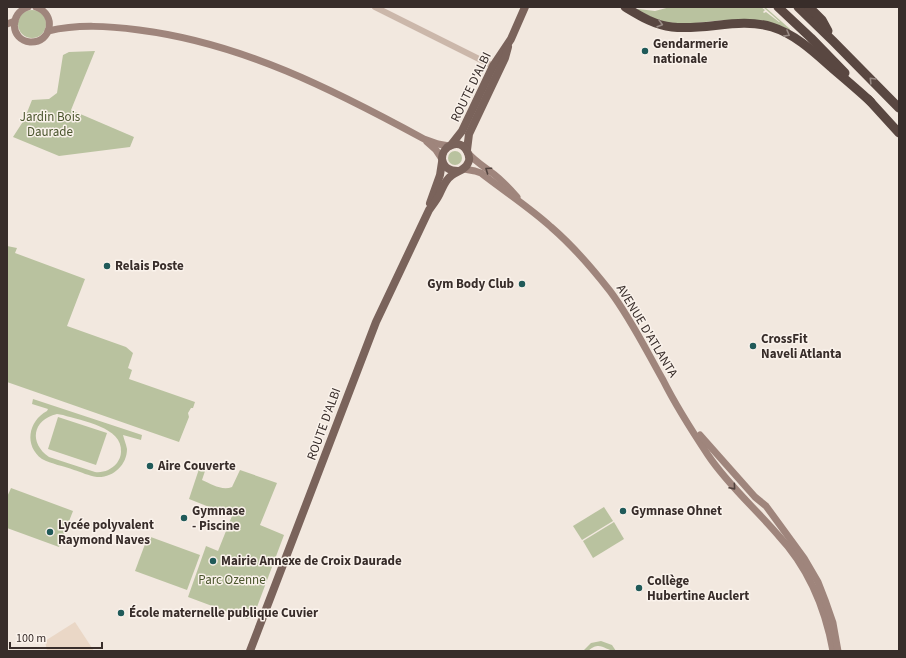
<svg xmlns="http://www.w3.org/2000/svg" width="906" height="658" font-family="'Source Sans 3',sans-serif">
	<style>
		.green { fill: #b9c29f; fill-rule: evenodd }
		.plaza { fill: #ead7c6 }
		.lines { fill: none; stroke-linecap: round; stroke-linejoin: round }
		.tertiary { stroke: #cbb7aa; stroke-width: 6 }
		.secondary { stroke: #9f857c; stroke-width: 7 }
		.primary { stroke: #7a635b; stroke-width: 8 }
		.motorway { stroke: #594741; stroke-width: 9 }
		.oneway { stroke: #998b85 }
		.oneway2 { stroke: #52433e }
		.poi-dot { fill: #205a59; stroke: #faf2eb; stroke-width: 1.5 }
		.labels { text-anchor: middle; dominant-baseline: central; stroke-width: 3; stroke-linejoin: round; paint-order: stroke }
		.poi-label { font-size: 13px; font-weight: bold; fill: #382d2a; stroke: #faf2eb; text-anchor: start }
		.street-label { font-size: 13px; fill: #382d2a; stroke: #faf2eb }
		.park-label { font-size: 13px; fill: #4b562e; stroke: #faf2eb }
	</style>
	<rect width="100%" height="100%" fill="#f2e8df"/>
	<g class="green">
		<path d="M670,7H761L765,10L763,12L764,13L766,12L779,22H780L763,7H765L790,29V30L781,26L724,20L686,24L665,22L655,19L638,10V9L655,11Z"/>
		<circle cx="32" cy="24" r="14"/>
		<path d="M95,51L71,110L134,137L130,147L59,156L13,137L24,120L32,100L49,99L57,93L63,55L69,52Z"/>
		<circle cx="455" cy="158" r="7"/>
		<path d="M7,246L17,248L15,253L85,279L67,326L126,347L133,353L128,368L132,370L129,379L195,402L193,408H191L188,413L189,417L179,442L7,382Z"/>
		<path d="M33,399L142,435L141,440L123,435C124,439 126,444 127,449C127,465 113,478 97,477C89,476 81,472 74,470C64,466 51,464 42,459C24,446 28,421 47,411L48,409L32,404ZM57,414L63,415C82,421 123,427 121,452C121,456 119,460 117,463C111,470 103,473 95,472L49,457C29,443 32,420 57,414Z"/>
		<path d="M58,417L107,433L96,465L48,449Z"/>
		<path d="M201,463L207,465L202,480C211,484 222,491 232,487L240,470L277,483L260,525L284,535L254,615L247,619L188,597L206,546L218,551L232,516L189,499Z"/>
		<path d="M11,488L73,511L59,547L7,528V497Z"/>
		<path d="M604,507L613,521L582,540L573,526Z"/>
		<path d="M614,522L624,539L593,558L583,541Z"/>
		<path d="M148,536L200,555L187,590L135,571Z"/>
		<path d="M601,641L612,645L616,651C604,651 601,640 588,651H583L591,643Z"/>
	</g>
	<path class="plaza" d="M75,622L94,651H47L45,641Z"/>
	<g class="lines">
		<path class="tertiary" d="M375,7L493,66"/>
		<g class="secondary">
			<path d="M28,7C9,13 10,40 30,42C52,43 57,14 36,7"/>
			<path d="M7,24L15,21"/>
			<path d="M48,31C78,24 108,26 139,30C242,43 334,90 424,139L438,144L449,146"/>
			<path d="M427,142L436,150L442,159"/>
			<path d="M468,153C475,161 483,166 491,172C501,179 509,188 517,197"/>
			<path d="M464,169L475,171L481,173C504,191 529,207 551,227C573,246 592,268 610,291C631,319 646,350 663,380C676,406 692,431 708,455C728,485 755,508 778,535C809,568 825,607 833,651"/>
			<path d="M700,435L755,497L766,506L804,558L818,582L825,600L833,623L838,651"/>
		</g>
		<g class="primary">
			<path d="M451,145L462,131L493,66L511,39L525,7"/>
			<path d="M467,150L469,134L505,58L508,47"/>
			<path d="M430,203L440,175L442,162"/>
			<path d="M250,651L376,322L429,210C432,206 435,202 438,197C442,190 444,181 451,176C456,171 465,171 468,163C470,160 469,155 467,151C460,138 442,145 442,159C444,168 449,171 458,171"/>
		</g>
		<g class="motorway">
			<path d="M625,7C640,16 654,25 672,27C706,31 739,17 772,27C795,34 814,52 832,68C845,79 858,90 871,102"/>
			<path d="M778,7L811,38L845,73"/>
			<path d="M798,7L833,41L899,108"/>
			<path d="M809,7L822,20L828,31"/>
			<path d="M868,99L899,133"/>
		</g>
	</g>
	<defs><path id="oneway-chevron" d="M-2-3.5L2.5 0L-2 3.5" fill="none" stroke-width="1.6" stroke-linecap="round" stroke-linejoin="round"/></defs>
	<g class="oneway">
		<use href="#oneway-chevron" transform="translate(660 24) rotate(16)"/>
		<use href="#oneway-chevron" transform="translate(787 34) rotate(29)"/>
		<use href="#oneway-chevron" transform="translate(872 80) rotate(-134)"/>
	</g>
	<g class="oneway2">
		<use href="#oneway-chevron" transform="translate(488 170) rotate(-145)"/>
		<use href="#oneway-chevron" transform="translate(733 487) rotate(49)"/>
	</g>
	<g class="poi-dot">
		<circle cx="645" cy="51" r="4"/>
		<circle cx="107" cy="266" r="4"/>
		<circle cx="522" cy="284" r="4"/>
		<circle cx="753" cy="346" r="4"/>
		<circle cx="150" cy="466" r="4"/>
		<circle cx="623" cy="511" r="4"/>
		<circle cx="184" cy="518" r="4"/>
		<circle cx="50" cy="532" r="4"/>
		<circle cx="213" cy="561" r="4"/>
		<circle cx="639" cy="588" r="4"/>
		<circle cx="121" cy="613" r="4"/>
	</g>
	<g class="labels">
		<g class="poi-label">
			<text x="653" y="44">Gendarmerie<tspan x="653" dy="15">nationale</tspan></text>
			<text x="115" y="266">Relais Poste</text>
			<text x="514" y="284" text-anchor="end">Gym Body Club</text>
			<text x="761" y="339">CrossFit<tspan x="761" dy="15">Naveli Atlanta</tspan></text>
			<text x="158" y="466">Aire Couverte</text>
			<text x="192" y="511">Gymnase<tspan x="192" dy="15">- Piscine</tspan></text>
			<text x="631" y="511">Gymnase Ohnet</text>
			<text x="58" y="525">Lycée polyvalent<tspan x="58" dy="15">Raymond Naves</tspan></text>
			<text x="221" y="561">Mairie Annexe de Croix Daurade</text>
			<text x="647" y="581">Collège<tspan x="647" dy="15">Hubertine Auclert</tspan></text>
			<text x="129" y="613">École maternelle publique Cuvier</text>
		</g>
		<g class="street-label">
			<text transform="translate(471 87) rotate(-64)">ROUTE D'ALBI</text>
			<text transform="translate(647 331) rotate(59)">AVENUE D'ATLANTA</text>
			<text transform="translate(324 424) rotate(-70)">ROUTE D'ALBI</text>
		</g>
		<g class="park-label">
			<text x="50" y="117">Jardin Bois<tspan x="50" dy="15">Daurade</tspan></text>
			<text x="232" y="580">Parc Ozenne</text>
		</g>
	</g>
	<rect width="906" height="658" fill="none" stroke="#382d2a" stroke-width="16"/>
	<path d="M10 642v6h92v-6" fill="none" stroke="#382d2a" stroke-width="2"/>
	<text x="16" y="642" font-size="12" fill="#382d2a" stroke="#faf2eb" stroke-width="3" paint-order="stroke">100 m</text>
</svg>
